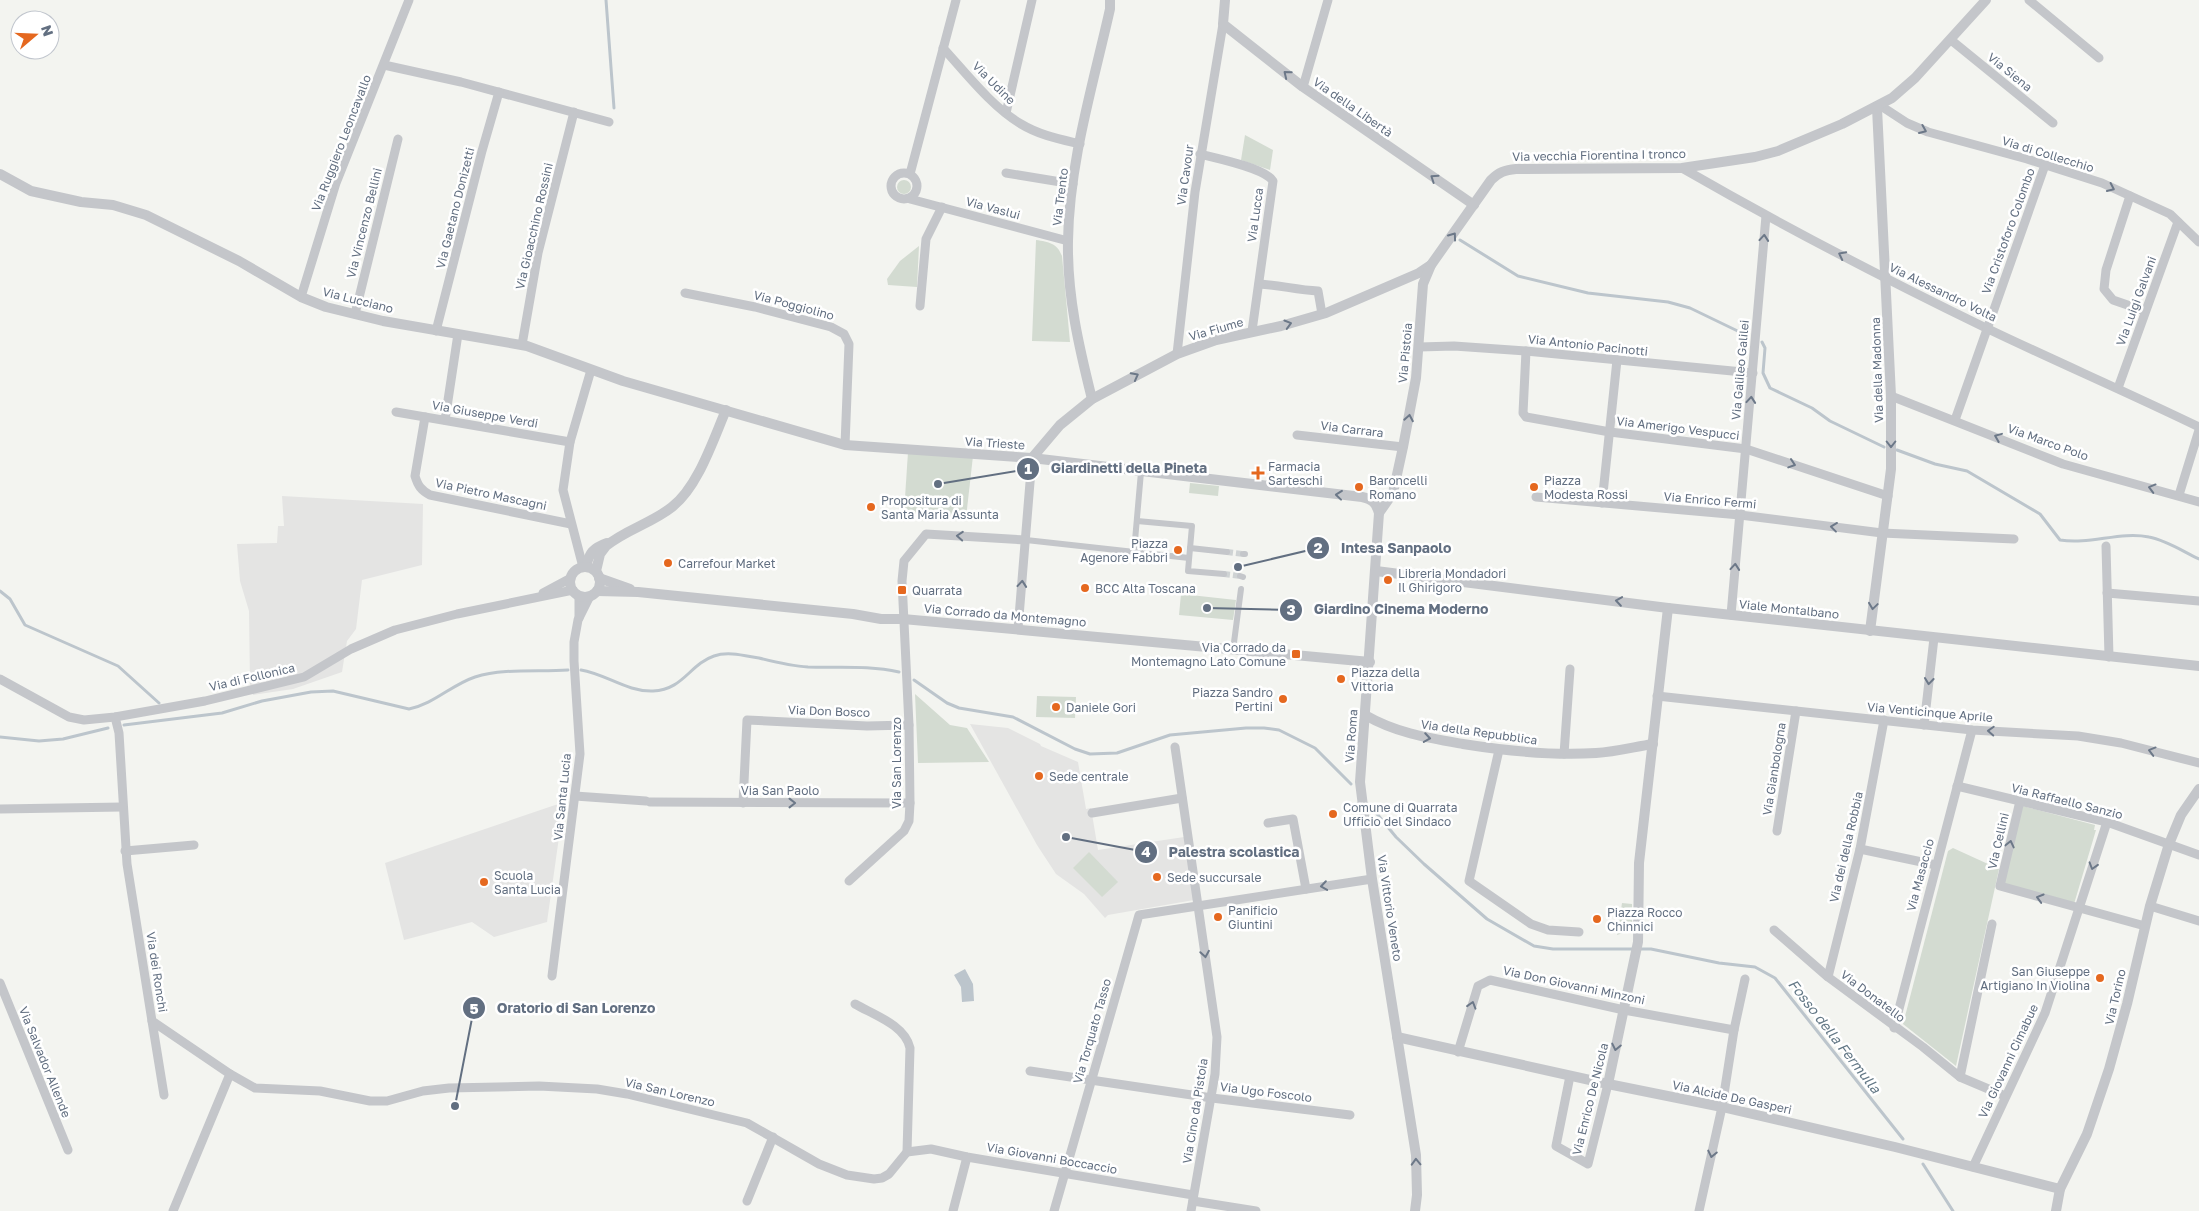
<svg xmlns="http://www.w3.org/2000/svg" width="2199" height="1211" font-family="'Golos Text',sans-serif">
	<style>
		.built { fill: #e4e4e3 }
		.green { fill: #d3dbd1 }
		.water { fill: #bcc5cc }
		.lines { fill: none; stroke-linecap: round; stroke-linejoin: round }
		.stream { stroke: #bcc5cc; stroke-width: 3 }
		.pedestrian-tunnel { stroke: #cfd3d4; stroke-width: 6; stroke-dasharray: 6 3; stroke-linecap: butt }
		.pedestrian { stroke: #c4c6ca; stroke-width: 6 }
		.minor { stroke: #c4c6ca; stroke-width: 9 }
		.tertiary { stroke: #c4c6ca; stroke-width: 10 }
		.oneway { stroke: #6c7888 }
		.poi-dot { fill: #e5681f; stroke: #fff; stroke-width: 2 }
		.labels { text-anchor: middle; dominant-baseline: central; stroke-width: 5; stroke-linejoin: round; paint-order: stroke }
		.street-label { font-size: 12px; fill: #626f81; stroke: #fff }
		.poi-label { font-size: 12px; fill: #626f81; stroke: #fff; text-anchor: start }
		.water-label { font-size: 14px; font-style: italic; fill: #637886; stroke: #fff }
		.leader { fill: none; stroke: #626f81; stroke-width: 2 }
		.callout-dot { fill: #626f81; stroke: #fff; stroke-width: 2 }
		.mark-label { font-size: 15px; text-anchor: middle; font-weight: bold; fill: #fff }
		.callout-label { font-size: 14px; text-anchor: middle; font-weight: bold; fill: #626f81; stroke: #fff; stroke-width: 5; stroke-linejoin: round; paint-order: stroke }
	</style>
	<rect width="100%" height="100%" fill="#f3f4f0"/>
	<g class="built">
		<path d="M282,496L423,504L422,565L362,580L356,629L347,641L342,672L293,689L253,695L250,684L249,611L240,581L237,544L277,543L278,526H284Z"/>
		<path d="M970,724L1008,728L1040,744L1041,746L1078,762L1086,809L1091,808L1098,850L1184,837L1194,900L1108,915L1105,918L1084,894L1056,874L1037,845Z"/>
		<path d="M564,802L547,922L494,937L472,922L404,940L385,863Z"/>
	</g>
	<g class="green">
		<path d="M1245,135L1273,150L1270,170L1241,160Z"/>
		<circle cx="904" cy="187" r="7"/>
		<path d="M1036,240C1049,242 1057,243 1062,256L1070,342L1032,341Z"/>
		<path d="M919,246L917,287L888,285L887,279L900,261Z"/>
		<path d="M908,452L973,456L966,518L904,513Z"/>
		<path d="M1190,483L1219,486L1218,496L1189,493Z"/>
		<path d="M1181,594L1236,600L1233,620L1179,615Z"/>
		<path d="M915,694L950,725L967,728L989,762L918,763Z"/>
		<path d="M1037,696L1076,697L1075,718L1036,717Z"/>
		<path d="M2023,806L2095,825L2094,830H2096L2074,904L2003,884Z"/>
		<path d="M1953,848L1999,869L1956,1066L1903,1024L1948,851Z"/>
		<path d="M1089,852L1118,882L1102,897L1073,868Z"/>
		<path d="M1622,903L1632,904V930L1617,935Z"/>
	</g>
	<path class="water" d="M965,969L973,984L974,1001L962,1002L961,987L954,975Z"/>
	<g class="lines">
		<g class="stream">
			<path d="M606,0L614,108"/>
			<path d="M1460,240L1518,276L1588,293L1668,302L1690,308L1748,336"/>
			<path d="M1762,342L1765,348L1763,373L1770,388L1812,408L1830,421L1884,447"/>
			<path d="M1897,450L1935,464L1967,471L2040,514L2060,540C2090,545 2120,531 2149,537C2166,540 2184,552 2199,559"/>
			<path d="M0,591L10,599L25,625L118,666L159,703"/>
			<path d="M581,670C606,674 627,692 653,691C683,690 690,664 714,656C728,651 746,656 759,658C775,662 792,666 808,667C839,668 869,665 899,672"/>
			<path d="M914,680L947,703L959,708L1013,717L1075,749L1090,754L1117,753L1170,735L1246,728H1264L1279,730L1315,748L1351,784"/>
			<path d="M124,725L222,713L262,701L311,692L333,691L409,709C434,704 451,685 475,677C504,668 538,672 568,670"/>
			<path d="M0,737L39,741L63,739L108,728"/>
			<path d="M1373,809L1396,837L1424,864L1487,919L1534,946L1553,949H1651L1719,963L1755,967L1775,978L1903,1139"/>
			<path d="M1923,1164L1953,1211"/>
		</g>
		<g class="pedestrian-tunnel">
			<path d="M1227,552L1243,554"/>
			<path d="M1224,574L1240,576"/>
		</g>
		<g class="pedestrian">
			<path d="M1137,521L1192,526L1188,571L1224,574"/>
			<path d="M1026,540L1189,558"/>
			<path d="M1190,548L1227,552"/>
			<path d="M1134,552L1141,472"/>
			<path d="M1243,554H1245"/>
			<path d="M1240,576L1243,577"/>
			<path d="M1233,650L1241,589"/>
		</g>
		<g class="minor">
			<path d="M2029,0L2099,58"/>
			<path d="M1951,40L2053,123"/>
			<path d="M943,48C965,72 992,107 1021,124C1039,135 1059,139 1080,144"/>
			<path d="M384,65L461,82L609,122"/>
			<path d="M1303,87L1328,0"/>
			<path d="M1881,106L1907,123L1928,132L2027,159L2102,183L2170,214L2199,242"/>
			<path d="M1006,113L1032,0"/>
			<path d="M1200,154C1216,158 1265,168 1273,181L1252,331"/>
			<path d="M1682,168C1781,225 1883,278 1986,328C2057,362 2129,393 2199,427"/>
			<circle cx="904" cy="186" r="13"/>
			<path d="M1006,173L1073,184"/>
			<path d="M910,174L956,0"/>
			<path d="M2130,196L2106,270L2104,289L2113,300L2145,311"/>
			<path d="M910,199L1068,241"/>
			<path d="M1259,284C1279,285 1297,290 1318,291L1322,314"/>
			<path d="M685,293L755,307L831,327L844,334L849,344L845,445"/>
			<path d="M301,297L336,183L409,0"/>
			<path d="M920,306L926,239L942,207"/>
			<path d="M355,314L398,139"/>
			<path d="M436,331L482,151L499,92"/>
			<path d="M522,345L538,253L574,112"/>
			<path d="M1419,347L1454,346L1526,351L1753,373"/>
			<path d="M1526,351L1523,413L1526,417L1610,432L1746,449L1888,496"/>
			<path d="M1177,354L1195,192L1223,24"/>
			<path d="M2118,388L2178,222"/>
			<path d="M1891,396L2063,464L2199,502"/>
			<path d="M396,412L570,442"/>
			<path d="M425,417L415,476C418,486 421,490 430,495L571,524"/>
			<path d="M445,420L458,334"/>
			<path d="M1955,420L2045,165"/>
			<path d="M1297,435L1403,447"/>
			<path d="M2179,495L2199,430"/>
			<path d="M1536,497L1740,515L1882,533L2014,539"/>
			<path d="M1602,503L1617,360"/>
			<path d="M2106,546L2109,657"/>
			<path d="M583,567L563,490L570,442L591,370"/>
			<path d="M543,593L571,578"/>
			<path d="M2107,593L2199,601"/>
			<path d="M1731,615L1766,216"/>
			<path d="M579,618V596"/>
			<path d="M1018,629L1032,458"/>
			<path d="M0,679L69,717L84,720L115,717L205,701L304,677L351,649L395,630L457,614L573,590"/>
			<path d="M1657,696L1972,730L2078,736L2121,743L2199,763"/>
			<path d="M115,717L119,733L127,864L152,1021L230,1074L173,1211"/>
			<path d="M1924,725L1934,638"/>
			<path d="M1175,747L1217,1037L1215,1074L1191,1211"/>
			<path d="M1499,750L1469,881L1531,924L1548,930L1579,932"/>
			<path d="M1564,754L1570,669"/>
			<path d="M1957,786L2107,822L2199,855"/>
			<path d="M575,796L646,801"/>
			<path d="M2020,801L2000,886L2145,926"/>
			<path d="M650,802L910,803"/>
			<path d="M743,803L747,720L867,726L909,725"/>
			<path d="M0,809L122,807"/>
			<path d="M1092,813L1182,798"/>
			<path d="M1268,823L1293,819L1306,889"/>
			<path d="M1777,831L1796,711"/>
			<path d="M1860,849L1936,865"/>
			<path d="M125,851L194,845"/>
			<path d="M849,881L904,831L909,821L910,803L909,725L902,581L904,561L926,534L1026,540"/>
			<path d="M2150,906L2199,921"/>
			<path d="M1774,930L1828,977L1923,1047L1960,1077L2005,1096"/>
			<path d="M552,976L580,754L574,661V642L578,620L590,596"/>
			<path d="M1828,977L1860,849L1884,720"/>
			<path d="M0,983L68,1150"/>
			<path d="M152,1021L164,1095"/>
			<path d="M1894,1028L1972,730"/>
			<path d="M1458,1052L1478,986L1490,980L1624,1010L1734,1030"/>
			<path d="M1030,1071L1212,1098L1350,1115"/>
			<path d="M230,1074L255,1088L320,1091L370,1101H387L423,1091L449,1088L539,1086L597,1089L627,1094L747,1123L819,1164L847,1175L874,1179L882,1178L889,1174L907,1152L910,1048C905,1025 874,1015 855,1004"/>
			<path d="M1570,1076L1556,1146L1588,1164L1608,1084"/>
			<path d="M1960,1077L1992,924"/>
			<path d="M907,1152L931,1149L967,1157L1193,1195"/>
			<path d="M1973,1167L2045,1013L2107,822"/>
			<path d="M747,1201L773,1137"/>
			<path d="M1193,1201L1256,1211"/>
			<path d="M953,1211L967,1157"/>
			<path d="M1054,1211L1139,915L1372,879"/>
			<path d="M1699,1211L1722,1107L1734,1030L1745,979"/>
		</g>
		<g class="tertiary">
			<path d="M1225,0L1223,24L1303,87L1474,205"/>
			<path d="M0,174L31,191L81,202L113,205L146,215L239,261L301,297L326,307L383,321L527,346L623,381L845,445L1032,458L1362,497C1372,499 1376,503 1379,513L1360,782L1372,879L1416,1155L1417,1195L1415,1211"/>
			<path d="M1092,399C1079,347 1067,296 1068,241C1069,163 1093,85 1110,9V0"/>
			<path d="M1032,458L1060,425L1092,399L1177,354L1216,340L1281,326L1326,313L1419,273L1431,265"/>
			<path d="M1379,513L1393,493L1403,447L1416,378L1423,284L1431,265L1491,180C1499,172 1505,170 1516,169L1682,168L1755,157L1778,151L1842,124L1892,98L1915,78L1986,0"/>
			<path d="M586,567C589,553 593,548 607,543"/>
			<circle cx="585" cy="582" r="15"/>
			<path d="M596,571L600,554L606,546C625,530 652,523 672,507C698,487 713,440 726,410"/>
			<path d="M1376,571L1668,608L2199,666"/>
			<path d="M599,578L630,589"/>
			<path d="M597,591L638,592L853,614L881,619H903L1370,662"/>
			<path d="M1870,631L1891,469V396L1877,108"/>
			<path d="M1365,715C1396,733 1428,738 1463,744C1507,751 1552,756 1596,753C1615,752 1634,747 1653,744"/>
			<path d="M1397,1037L1608,1084L1722,1107L1895,1147L2060,1189"/>
			<path d="M1608,1084L1638,942L1639,863L1668,608"/>
			<path d="M2056,1211L2060,1189L2087,1134L2109,1069L2127,1004L2150,906L2169,844L2181,815L2199,789"/>
		</g>
	</g>
	<defs><path id="oneway-chevron" d="M-2-3.5L2.5 0L-2 3.5" fill="none" stroke-width="1.6" stroke-linecap="round" stroke-linejoin="round" transform="scale(1.25)"/></defs>
	<g class="oneway">
		<use href="#oneway-chevron" transform="translate(1287 74) rotate(-141)"/>
		<use href="#oneway-chevron" transform="translate(1923 130) rotate(23)"/>
		<use href="#oneway-chevron" transform="translate(1434 178) rotate(-146)"/>
		<use href="#oneway-chevron" transform="translate(2111 188) rotate(25)"/>
		<use href="#oneway-chevron" transform="translate(1453 236) rotate(-54)"/>
		<use href="#oneway-chevron" transform="translate(1764 238) rotate(-85)"/>
		<use href="#oneway-chevron" transform="translate(1842 255) rotate(-153)"/>
		<use href="#oneway-chevron" transform="translate(1288 324) rotate(-16)"/>
		<use href="#oneway-chevron" transform="translate(1135 376) rotate(-28)"/>
		<use href="#oneway-chevron" transform="translate(1751 400) rotate(-85)"/>
		<use href="#oneway-chevron" transform="translate(1409 418) rotate(-80)"/>
		<use href="#oneway-chevron" transform="translate(1998 437) rotate(-158)"/>
		<use href="#oneway-chevron" transform="translate(1891 444) rotate(90)"/>
		<use href="#oneway-chevron" transform="translate(1792 464) rotate(18)"/>
		<use href="#oneway-chevron" transform="translate(2152 488) rotate(-165)"/>
		<use href="#oneway-chevron" transform="translate(1339 495) rotate(-174)"/>
		<use href="#oneway-chevron" transform="translate(1834 527) rotate(-173)"/>
		<use href="#oneway-chevron" transform="translate(960 536) rotate(-176)"/>
		<use href="#oneway-chevron" transform="translate(1735 567) rotate(-85)"/>
		<use href="#oneway-chevron" transform="translate(1022 584) rotate(-85)"/>
		<use href="#oneway-chevron" transform="translate(1619 601) rotate(-172)"/>
		<use href="#oneway-chevron" transform="translate(1873 606) rotate(98)"/>
		<use href="#oneway-chevron" transform="translate(1929 681) rotate(96)"/>
		<use href="#oneway-chevron" transform="translate(1991 731) rotate(-177)"/>
		<use href="#oneway-chevron" transform="translate(1427 738) rotate(9)"/>
		<use href="#oneway-chevron" transform="translate(2152 751) rotate(-165)"/>
		<use href="#oneway-chevron" transform="translate(792 803)"/>
		<use href="#oneway-chevron" transform="translate(2010 844) rotate(-77)"/>
		<use href="#oneway-chevron" transform="translate(2093 866) rotate(107)"/>
		<use href="#oneway-chevron" transform="translate(1324 886) rotate(172)"/>
		<use href="#oneway-chevron" transform="translate(2040 898) rotate(-164)"/>
		<use href="#oneway-chevron" transform="translate(1205 954) rotate(81)"/>
		<use href="#oneway-chevron" transform="translate(1472 1005) rotate(-73)"/>
		<use href="#oneway-chevron" transform="translate(1616 1047) rotate(102)"/>
		<use href="#oneway-chevron" transform="translate(1712 1154) rotate(102)"/>
		<use href="#oneway-chevron" transform="translate(1416 1162) rotate(-92)"/>
	</g>
	<g class="poi-dot">
		<path d="M1255.5 465.5h5v5h5v5h-5v5h-5v-5h-5v-5h5z"/>
		<circle cx="1359" cy="487" r="5"/>
		<circle cx="1534" cy="487" r="5"/>
		<circle cx="871" cy="507" r="5"/>
		<circle cx="1178" cy="550" r="5"/>
		<circle cx="668" cy="563" r="5"/>
		<circle cx="1388" cy="580" r="5"/>
		<circle cx="1085" cy="588" r="5"/>
		<rect x="897" y="585" width="10" height="10" rx="2.5"/>
		<rect x="1291" y="649" width="10" height="10" rx="2.5"/>
		<circle cx="1341" cy="679" r="5"/>
		<circle cx="1283" cy="699" r="5"/>
		<circle cx="1056" cy="707" r="5"/>
		<circle cx="1039" cy="776" r="5"/>
		<circle cx="1333" cy="814" r="5"/>
		<circle cx="1157" cy="877" r="5"/>
		<circle cx="484" cy="882" r="5"/>
		<circle cx="1218" cy="917" r="5"/>
		<circle cx="1597" cy="919" r="5"/>
		<circle cx="2100" cy="978" r="5"/>
	</g>
	<g class="labels">
		<g class="street-label">
			<text transform="translate(2010 72) rotate(39)">Via Siena</text>
			<text transform="translate(994 83) rotate(45)">Via Udine</text>
			<text transform="translate(1353 107) rotate(35)">Via della Libertà</text>
			<text transform="translate(341 143) rotate(-69)">Via Ruggiero Leoncavallo</text>
			<text transform="translate(2048 154) rotate(17)">Via di Collecchio</text>
			<text transform="translate(1599 155) rotate(-1)">Via vecchia Fiorentina I tronco</text>
			<text transform="translate(1185 175) rotate(-82)">Via Cavour</text>
			<text transform="translate(1060 197) rotate(-83)">Via Trento</text>
			<text transform="translate(455 208) rotate(-76)">Via Gaetano Donizetti</text>
			<text transform="translate(993 208) rotate(15)">Via Vaslui</text>
			<text transform="translate(1255 215) rotate(-82)">Via Lucca</text>
			<text transform="translate(364 223) rotate(-76)">Via Vincenzo Bellini</text>
			<text transform="translate(534 226) rotate(-77)">Via Gioacchino Rossini</text>
			<text transform="translate(2008 231) rotate(-70)">Via Cristoforo Colombo</text>
			<text transform="translate(1943 292) rotate(26)">Via Alessandro Volta</text>
			<text transform="translate(358 300) rotate(14)">Via Lucciano</text>
			<text transform="translate(2136 301) rotate(-70)">Via Luigi Galvani</text>
			<text transform="translate(794 305) rotate(15)">Via Poggiolino</text>
			<text transform="translate(1216 329) rotate(-16)">Via Fiume</text>
			<text transform="translate(1588 345) rotate(6)">Via Antonio Pacinotti</text>
			<text transform="translate(1405 353) rotate(-85)">Via Pistoia</text>
			<text transform="translate(1740 370) rotate(-85)">Via Galileo Galilei</text>
			<text transform="translate(1877 370) rotate(-92)">Via della Madonna</text>
			<text transform="translate(485 414) rotate(10)">Via Giuseppe Verdi</text>
			<text transform="translate(1678 428) rotate(7)">Via Amerigo Vespucci</text>
			<text transform="translate(1352 429) rotate(7)">Via Carrara</text>
			<text transform="translate(2048 442) rotate(20)">Via Marco Polo</text>
			<text transform="translate(995 443) rotate(4)">Via Trieste</text>
			<text transform="translate(491 494) rotate(12)">Via Pietro Mascagni</text>
			<text transform="translate(1710 500) rotate(5)">Via Enrico Fermi</text>
			<text transform="translate(1789 609) rotate(6)">Viale Montalbano</text>
			<text transform="translate(1005 615) rotate(5)">Via Corrado da Montemagno</text>
			<text transform="translate(252 677) rotate(-13)">Via di Follonica</text>
			<text transform="translate(829 711) rotate(2)">Via Don Bosco</text>
			<text transform="translate(1930 712) rotate(5)">Via Venticinque Aprile</text>
			<text transform="translate(1479 732) rotate(8)">Via della Repubblica</text>
			<text transform="translate(1351 736) rotate(-86)">Via Roma</text>
			<text transform="translate(896 763) rotate(-90)">Via San Lorenzo</text>
			<text transform="translate(1774 769) rotate(-81)">Via Gianbologna</text>
			<text x="780" y="790">Via San Paolo</text>
			<text transform="translate(562 797) rotate(-84)">Via Santa Lucia</text>
			<text transform="translate(2067 801) rotate(14)">Via Raffaello Sanzio</text>
			<text transform="translate(1998 841) rotate(-77)">Via Cellini</text>
			<text transform="translate(1846 847) rotate(-77)">Via dei della Robbia</text>
			<text transform="translate(1920 875) rotate(-75)">Via Masaccio</text>
			<text transform="translate(1390 908) rotate(81)">Via Vittorio Veneto</text>
			<text transform="translate(157 972) rotate(81)">Via dei Ronchi</text>
			<text transform="translate(1574 985) rotate(12)">Via Don Giovanni Minzoni</text>
			<text transform="translate(1873 996) rotate(37)">Via Donatello</text>
			<text transform="translate(2115 997) rotate(-77)">Via Torino</text>
			<text transform="translate(1092 1031) rotate(-74)">Via Torquato Tasso</text>
			<text transform="translate(2008 1061) rotate(-65)">Via Giovanni Cimabue</text>
			<text transform="translate(45 1062) rotate(68)">Via Salvador Allende</text>
			<text transform="translate(670 1092) rotate(13)">Via San Lorenzo</text>
			<text transform="translate(1266 1092) rotate(7)">Via Ugo Foscolo</text>
			<text transform="translate(1732 1097) rotate(12)">Via Alcide De Gasperi</text>
			<text transform="translate(1590 1099) rotate(-76)">Via Enrico De Nicola</text>
			<text transform="translate(1195 1111) rotate(-81)">Via Cino da Pistoia</text>
			<text transform="translate(1052 1158) rotate(10)">Via Giovanni Boccaccio</text>
		</g>
		<g class="poi-label">
			<text x="1268" y="466">Farmacia<tspan x="1268" dy="14">Sarteschi</tspan></text>
			<text x="1369" y="480">Baroncelli<tspan x="1369" dy="14">Romano</tspan></text>
			<text x="1544" y="480">Piazza<tspan x="1544" dy="14">Modesta Rossi</tspan></text>
			<text x="881" y="500">Propositura di<tspan x="881" dy="14">Santa Maria Assunta</tspan></text>
			<text x="1168" y="543" text-anchor="end">Piazza<tspan x="1168" dy="14">Agenore Fabbri</tspan></text>
			<text x="678" y="563">Carrefour Market</text>
			<text x="1398" y="573">Libreria Mondadori<tspan x="1398" dy="14">Il Ghirigoro</tspan></text>
			<text x="1095" y="588">BCC Alta Toscana</text>
			<text x="912" y="590">Quarrata</text>
			<text x="1286" y="647" text-anchor="end">Via Corrado da<tspan x="1286" dy="14">Montemagno Lato Comune</tspan></text>
			<text x="1351" y="672">Piazza della<tspan x="1351" dy="14">Vittoria</tspan></text>
			<text x="1273" y="692" text-anchor="end">Piazza Sandro<tspan x="1273" dy="14">Pertini</tspan></text>
			<text x="1066" y="707">Daniele Gori</text>
			<text x="1049" y="776">Sede centrale</text>
			<text x="1343" y="807">Comune di Quarrata<tspan x="1343" dy="14">Ufficio del Sindaco</tspan></text>
			<text x="494" y="875">Scuola<tspan x="494" dy="14">Santa Lucia</tspan></text>
			<text x="1167" y="877">Sede succursale</text>
			<text x="1228" y="910">Panificio<tspan x="1228" dy="14">Giuntini</tspan></text>
			<text x="1607" y="912">Piazza Rocco<tspan x="1607" dy="14">Chinnici</tspan></text>
			<text x="2090" y="971" text-anchor="end">San Giuseppe<tspan x="2090" dy="14">Artigiano In Violina</tspan></text>
		</g>
		<g class="water-label">
			<text transform="translate(1835 1036) rotate(52)">Fosso della Fermulla</text>
		</g>
	</g>
	<path class="leader" d="M938 484L1028 469M1238 567L1318 548M1207 608L1291 610M1066 837L1146 852M455 1106L474 1008"/>
	<g class="callout-dot">
		<circle cx="938" cy="484" r="5"/>
		<circle cx="1238" cy="567" r="5"/>
		<circle cx="1207" cy="608" r="5"/>
		<circle cx="1066" cy="837" r="5"/>
		<circle cx="455" cy="1106" r="5"/>
		<circle cx="1028" cy="469" r="12"/>
		<circle cx="1318" cy="548" r="12"/>
		<circle cx="1291" cy="610" r="12"/>
		<circle cx="1146" cy="852" r="12"/>
		<circle cx="474" cy="1008" r="12"/>
	</g>
	<g class="mark-label">
		<text x="1028" y="474">1</text>
		<text x="1318" y="553">2</text>
		<text x="1291" y="615">3</text>
		<text x="1146" y="857">4</text>
		<text x="474" y="1014">5</text>
	</g>
	<g class="callout-label">
		<text x="1129" y="473">Giardinetti della Pineta</text>
		<text x="1396" y="553">Intesa Sanpaolo</text>
		<text x="1401" y="614">Giardino Cinema Moderno</text>
		<text x="1234" y="857">Palestra scolastica</text>
		<text x="576" y="1013">Oratorio di San Lorenzo</text>
	</g>
	<g transform="translate(35 35) rotate(71)"><circle r="24" fill="#ffffff" stroke="#c0c5cd"/>
	<path d="M0-4L9 19L0 12L-9 19Z" fill="#e5681f"/>
	<text y="-8" font-size="14" font-weight="bold" text-anchor="middle" fill="#626f81">N</text>
	</g>
</svg>
